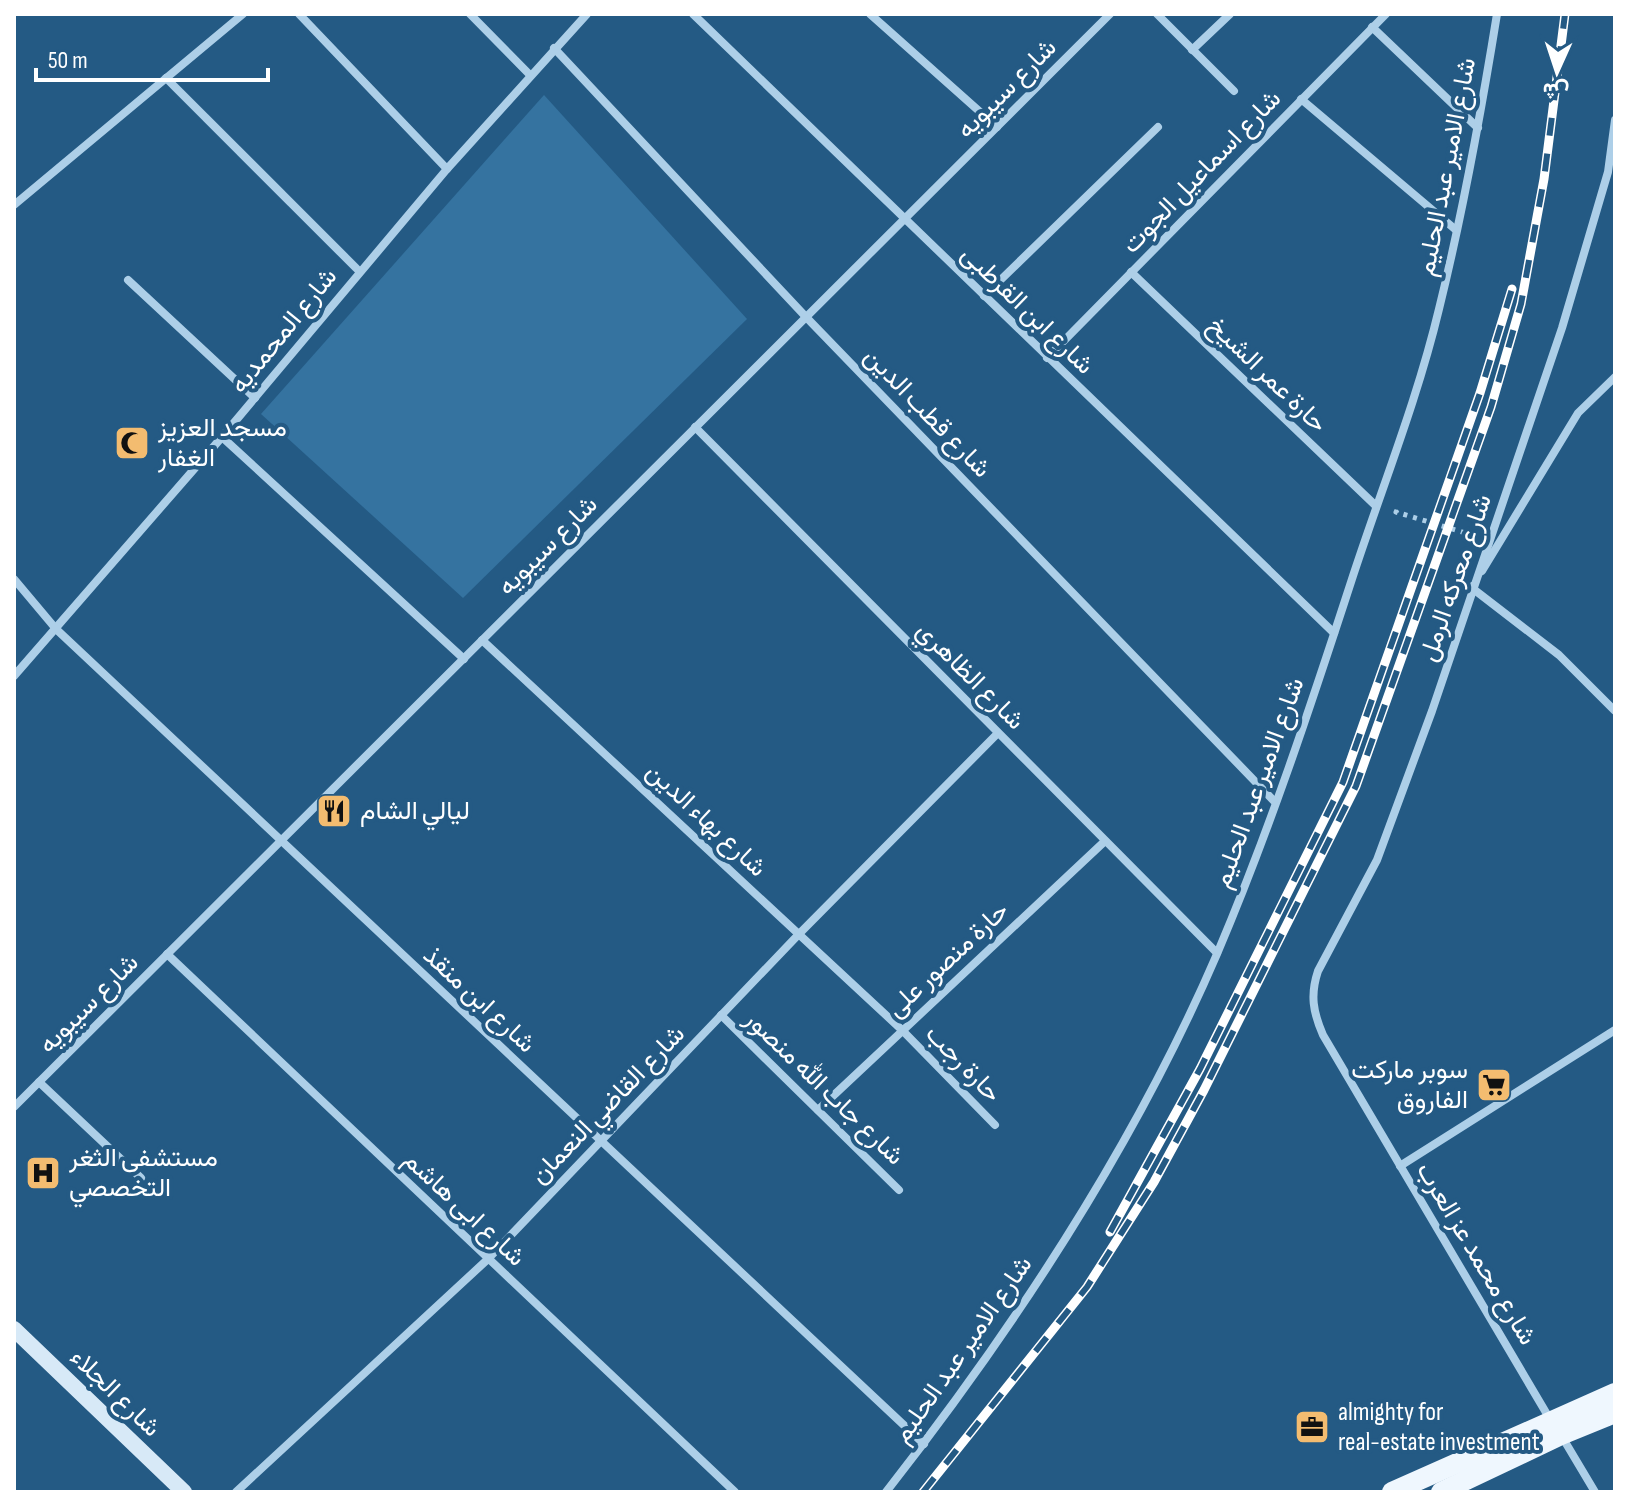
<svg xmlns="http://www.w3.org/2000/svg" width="1629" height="1506" font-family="'Sofia Sans Condensed',Vazirmatn,sans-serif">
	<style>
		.green { fill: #3573a0 }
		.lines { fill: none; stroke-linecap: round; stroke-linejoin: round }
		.path { stroke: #adcfe8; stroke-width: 5; stroke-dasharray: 4 6; stroke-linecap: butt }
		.street { stroke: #adcfe8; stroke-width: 8 }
		.secondary { stroke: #d7e9f7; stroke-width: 16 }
		.primary { stroke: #eff7fe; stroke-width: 20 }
		.rail-casing { stroke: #fff; stroke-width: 9 }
		.rail { stroke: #245a84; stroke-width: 6; stroke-dasharray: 18; stroke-linecap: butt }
		.labels { text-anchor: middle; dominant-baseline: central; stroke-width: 8; stroke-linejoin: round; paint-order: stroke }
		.street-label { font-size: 26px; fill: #fff; stroke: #245a84 }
		.poi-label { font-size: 26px; fill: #fff; stroke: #245a84; text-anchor: start }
	</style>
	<rect width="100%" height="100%" fill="#245a84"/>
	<path class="green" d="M544,95L747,319L463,598L261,414Z"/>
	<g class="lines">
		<path class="path" d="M1397,510L1396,512L1472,535"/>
		<g class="street">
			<path d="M299,14L447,169"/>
			<path d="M470,14L530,75"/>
			<path d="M693,14L1334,633"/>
			<path d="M870,14L997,127"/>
			<path d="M1157,14L1234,91"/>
			<path d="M1372,27L1478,128"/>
			<path d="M554,48L806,317L1275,802"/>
			<path d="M1192,50L1230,14"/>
			<path d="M166,78L359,271"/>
			<path d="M1301,99L1456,230"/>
			<path d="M14,205L243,14"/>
			<path d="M1131,272L1376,506"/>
			<path d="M128,280L255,398"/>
			<path d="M984,296L1158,127"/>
			<path d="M1047,358L1386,14"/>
			<path d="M695,427L1217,953"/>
			<path d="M222,437L464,659"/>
			<path d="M1482,571L1578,413L1615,377"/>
			<path d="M14,579L56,629L924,1444"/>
			<path d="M1473,586L1472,588L1559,655L1615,711"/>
			<path d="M482,640L902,1030L995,1125"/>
			<path d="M14,676L222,437L447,169L587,14"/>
			<path d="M167,954L735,1492"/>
			<path d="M721,1015L899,1190"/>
			<path d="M39,1082L141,1178"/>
			<path d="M14,1107L1110,14"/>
			<path d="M818,1110L1105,841"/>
			<path d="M1400,1166L1615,1030"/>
			<path d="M1551,1421L1323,1035C1313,1012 1310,995 1318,971L1377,860L1432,711L1562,328L1608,172L1615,120"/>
			<path d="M1561,1435L1595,1492"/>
			<path d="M236,1492L488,1259L799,934L998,733"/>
			<path d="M886,1492C1016,1326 1134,1147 1217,954C1269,832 1311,705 1352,579C1381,490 1417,401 1439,309C1463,212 1481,113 1497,14"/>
		</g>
		<path class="secondary" d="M14,1329L184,1492"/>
		<g class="primary">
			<path d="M1392,1492L1615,1393"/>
			<path d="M1441,1492L1561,1435L1615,1413"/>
		</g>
		<g class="rail-casing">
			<g id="rail">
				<path d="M1110,1232L1200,1069L1343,782L1480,393L1512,289"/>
				<path d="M923,1492L1087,1287L1154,1182L1204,1090L1356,786L1491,407L1521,304L1544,179L1565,14"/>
			</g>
		</g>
		<use href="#rail" class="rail"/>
	</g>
	<defs>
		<g id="mosque-square" transform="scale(1.8)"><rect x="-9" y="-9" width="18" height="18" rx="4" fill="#f3bc70" stroke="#245a84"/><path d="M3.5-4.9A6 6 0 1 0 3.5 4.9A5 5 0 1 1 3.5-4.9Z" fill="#111"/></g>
		<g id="restaurant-square" transform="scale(1.8)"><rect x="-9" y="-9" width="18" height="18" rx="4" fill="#f3bc70" stroke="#245a84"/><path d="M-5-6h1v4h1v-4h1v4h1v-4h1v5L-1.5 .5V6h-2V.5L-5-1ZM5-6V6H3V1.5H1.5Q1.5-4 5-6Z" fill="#111"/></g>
		<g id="supermarket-square" transform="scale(1.8)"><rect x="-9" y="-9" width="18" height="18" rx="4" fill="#f3bc70" stroke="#245a84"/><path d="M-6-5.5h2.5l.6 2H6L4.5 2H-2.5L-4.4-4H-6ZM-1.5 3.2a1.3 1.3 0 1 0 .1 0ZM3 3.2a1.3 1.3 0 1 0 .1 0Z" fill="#111"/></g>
		<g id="hospital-square" transform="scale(1.8)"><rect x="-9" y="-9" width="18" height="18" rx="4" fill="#f3bc70" stroke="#245a84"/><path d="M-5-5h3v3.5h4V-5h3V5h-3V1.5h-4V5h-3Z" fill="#111"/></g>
		<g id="office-square" transform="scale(1.8)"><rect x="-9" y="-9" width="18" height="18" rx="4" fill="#f3bc70" stroke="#245a84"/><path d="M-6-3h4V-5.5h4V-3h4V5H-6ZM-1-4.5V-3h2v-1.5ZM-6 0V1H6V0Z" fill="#111"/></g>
	</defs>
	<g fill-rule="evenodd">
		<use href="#mosque-square" x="132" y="443"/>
		<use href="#restaurant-square" x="334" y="811"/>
		<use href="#supermarket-square" x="1494" y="1085"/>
		<use href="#hospital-square" x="43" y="1173"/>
		<use href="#office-square" x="1312" y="1427"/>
	</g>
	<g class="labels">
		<g class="street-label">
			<text transform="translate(1007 89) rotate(-45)">شارع سيبويه</text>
			<text transform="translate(1447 167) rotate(-79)">شارع الامير عبد الحليم</text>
			<text transform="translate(1202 172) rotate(-46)">شارع اسماعيل الجوت</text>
			<text transform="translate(1027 310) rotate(44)">شارع ابن القرطبى</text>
			<text transform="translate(284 331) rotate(-51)">شارع المحمديه</text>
			<text transform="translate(1267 375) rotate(44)">حارة عمر الشيخ</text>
			<text transform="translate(927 413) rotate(46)">شارع قطب الدين</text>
			<text transform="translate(548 546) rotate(-45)">شارع سيبويه</text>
			<text transform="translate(1456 578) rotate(-71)">شارع معركه الرمل</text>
			<text transform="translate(970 676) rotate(45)">شارع الظاهري</text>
			<text transform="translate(1259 783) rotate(-70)">شارع الامير عبد الحليم</text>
			<text transform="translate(706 820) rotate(43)">شارع بهاء الدين</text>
			<text transform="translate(948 960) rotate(-43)">حارة منصور على</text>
			<text transform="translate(479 1000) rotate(43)">شارع ابن منقذ</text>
			<text transform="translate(89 1004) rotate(-45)">شارع سيبويه</text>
			<text transform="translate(963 1064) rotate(46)">حارة رجب</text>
			<text transform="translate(824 1088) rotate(44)">شارع جاب الله منصور</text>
			<text transform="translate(608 1105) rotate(-46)">شارع القاضي النعمان</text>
			<text transform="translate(464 1209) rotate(43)">شارع ابى هاشم</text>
			<text transform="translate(1476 1254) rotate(59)">شارع محمد عز العرب</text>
			<text transform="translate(963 1350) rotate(-55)">شارع الامير عبد الحليم</text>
			<text transform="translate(115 1393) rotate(44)">شارع الجلاء</text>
		</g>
		<g class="poi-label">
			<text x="158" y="428">مسجد العزيز<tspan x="158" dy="30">الغفار</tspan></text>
			<text x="360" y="811">ليالي الشام</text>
			<text x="1468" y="1070" text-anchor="end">سوبر ماركت<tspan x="1468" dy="30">الفاروق</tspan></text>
			<text x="69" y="1158">مستشفى الثغر<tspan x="69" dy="30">التخصصي</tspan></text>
			<text x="1338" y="1412">almighty for<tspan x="1338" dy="30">real-estate investment</tspan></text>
		</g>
	</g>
	<rect width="1629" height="1506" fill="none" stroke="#ffffff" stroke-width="32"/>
	<g transform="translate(1557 72) rotate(183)" stroke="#245a84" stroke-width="6" paint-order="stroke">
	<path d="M0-6L14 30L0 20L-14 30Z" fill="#ffffff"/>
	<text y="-12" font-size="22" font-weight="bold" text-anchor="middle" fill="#ffffff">ش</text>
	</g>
	<path d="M36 68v12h232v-12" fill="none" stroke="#ffffff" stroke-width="4"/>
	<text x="48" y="68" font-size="24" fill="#ffffff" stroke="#245a84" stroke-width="6" paint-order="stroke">50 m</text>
</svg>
